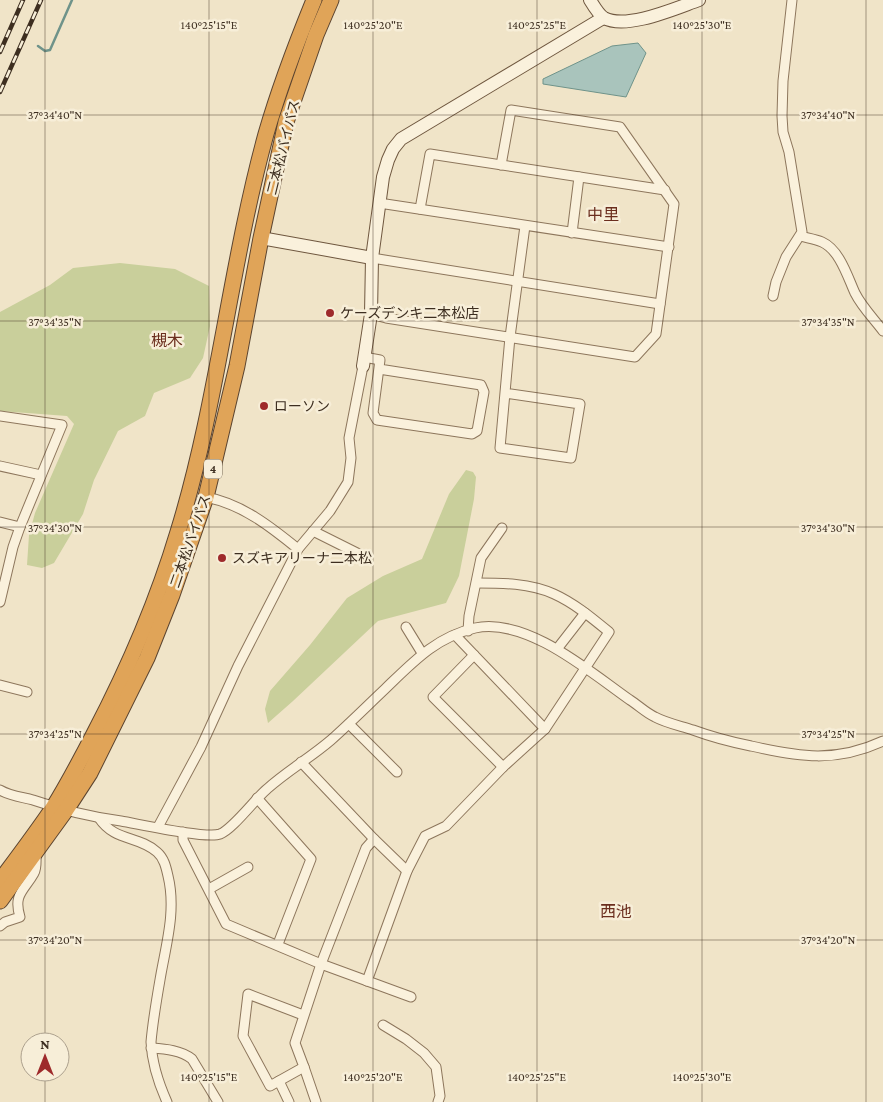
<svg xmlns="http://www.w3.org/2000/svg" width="883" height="1102" font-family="'Crimson Pro','Noto Sans JP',serif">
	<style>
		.green { fill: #c9cf9b }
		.water { fill: #a9c4bc; stroke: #6f938a }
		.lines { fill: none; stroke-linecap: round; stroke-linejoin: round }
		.stream { stroke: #6f938a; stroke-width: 2.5 }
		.street-casing { stroke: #8d765c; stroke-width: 11 }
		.secondary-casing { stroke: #6f573f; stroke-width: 14 }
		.highway-casing { stroke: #5b4430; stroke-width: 17 }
		.street { stroke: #faf1dc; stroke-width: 9 }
		.secondary { stroke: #faf1dc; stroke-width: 12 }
		.highway { stroke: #e0a458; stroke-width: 15 }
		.rail-casing { stroke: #3d2e20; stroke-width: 4.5 }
		.rail { stroke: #f7eed8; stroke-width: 2.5; stroke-dasharray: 8; stroke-linecap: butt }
		.ticks { fill: none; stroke: #3d2e20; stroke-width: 1; stroke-opacity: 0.45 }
		.poi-dot { fill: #9e2a2b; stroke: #f7eed8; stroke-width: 2 }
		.labels { text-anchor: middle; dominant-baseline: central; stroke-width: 5; stroke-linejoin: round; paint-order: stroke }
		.shield { fill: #f7eed8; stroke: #756857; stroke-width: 1 }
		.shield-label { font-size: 12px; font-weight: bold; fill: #3d2e20 }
		.street-label { font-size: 14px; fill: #3d2e20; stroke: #f7eed8 }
		.poi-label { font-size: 14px; fill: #3d2e20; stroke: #f7eed8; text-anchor: start }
		.quarter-label { font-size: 16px; fill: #6b2e1e; stroke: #f7eed8 }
		.ticks-label { font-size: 12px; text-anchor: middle; fill: #3d2e20; stroke: #f7eed8; stroke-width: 5; stroke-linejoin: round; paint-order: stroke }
	</style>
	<rect width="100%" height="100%" fill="#f0e4c8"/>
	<g class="green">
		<path d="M120,263L175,269L209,286L210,326L203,358L190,378L154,393L145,416L118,431L94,480L83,514L54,563L42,568L27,565L29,535L35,513L74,424L67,416L0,411V312L50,285L73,268Z"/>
		<path d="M466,470L473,472L476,477L474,499L459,576L446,603L378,621L293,701L268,723L265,709L270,691L310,645L347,598L383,576L422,559L449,494Z"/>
	</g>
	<path class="water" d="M638,43L646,53L626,97L543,84V79L612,46Z"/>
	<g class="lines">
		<path class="stream" d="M38,46L45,51L50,50L72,0"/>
		<g class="street-casing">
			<g id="street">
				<path d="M379,203L669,247"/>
				<path d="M420,209L430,154L665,190"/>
				<path d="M572,233L579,177"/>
				<path d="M800,236C807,238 815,239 822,242C840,250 848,278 855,293C862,307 874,319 883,331"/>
				<path d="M372,258L660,304"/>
				<path d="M773,296L776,282L786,257L802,232L789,152L783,132L782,116L783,81L792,0"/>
				<path d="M371,314L386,318L635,357L656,334L674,204L620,127L511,110L501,165"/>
				<path d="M364,357L380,360L373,413L377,420L472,434L477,431L484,392L481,385L379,369"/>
				<path d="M505,393L580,404L571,458L500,448L510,337L525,226"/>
				<path d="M0,416L62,425L20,527L13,547L0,602"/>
				<path d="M0,466L41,475"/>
				<path d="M206,497C242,504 271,527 298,549"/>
				<path d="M0,522L20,527"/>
				<path d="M313,531L365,557"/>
				<path d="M406,627L422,653"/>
				<path d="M468,631L469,616L481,558L502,528"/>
				<path d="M455,635L545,729"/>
				<path d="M557,649L585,613"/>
				<path d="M474,655L433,697L503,767"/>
				<path d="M0,685L27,692"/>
				<path d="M349,724L397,772"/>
				<path d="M301,762L374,839L407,871"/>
				<path d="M0,790C10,796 22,797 33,800C62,810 91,817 121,821C139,824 206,839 220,834C233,829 255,799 267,789C287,771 310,758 331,740C349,724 367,706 385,689C413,662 436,637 475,628C527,617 590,672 630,700C638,705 646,713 655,717C666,723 681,726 693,730C712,737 731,742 751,746C799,757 836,763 883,741"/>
				<path d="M257,798L311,859L278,944"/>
				<path d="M99,818C115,842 138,835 157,852C164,858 166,867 168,876C176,909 167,941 161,974C157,997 153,1019 151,1042C152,1064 158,1082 167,1102"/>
				<path d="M158,827L201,747L238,666L298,549L330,511L348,482L351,458L349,438L363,366"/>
				<path d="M183,832V840L226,924L321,964L411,997"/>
				<path d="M209,889L248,867"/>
				<path d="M0,926L5,922L20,917C13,894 24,891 34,873C37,868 36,859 36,853"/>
				<path d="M367,981L407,871L425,836L446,826L503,767L545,729L609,632C592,618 574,603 554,594C530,583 502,583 477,583"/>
				<path d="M303,1015L248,994L243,1036L270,1086L304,1067L295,1043L321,964L366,848L374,839"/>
				<path d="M383,1025L406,1039L424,1053L436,1067L440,1096L438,1102"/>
				<path d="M151,1048C165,1049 181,1050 192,1059L218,1102"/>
				<path d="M304,1067L316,1102"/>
				<path d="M279,1081L289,1102"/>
			</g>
		</g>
		<g class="secondary-casing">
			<g id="secondary">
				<path d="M590,0C593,5 599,15 604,18C627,30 676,8 699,0"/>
				<path d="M261,238L372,258"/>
				<path d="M363,366L371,314L372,258L383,177L388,160L393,149L401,139L603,18"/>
			</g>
		</g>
		<g class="highway-casing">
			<g id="highway">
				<path d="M0,881C18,857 36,833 53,808C68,784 81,759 94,734C128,669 157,602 178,532C218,402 230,265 266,134C279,89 296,44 314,0"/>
				<path d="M0,901L66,810L90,773L147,658L172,595L206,497L237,366L261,238L286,122L316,35L331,0"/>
			</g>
		</g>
		<use href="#street" class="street"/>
		<use href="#secondary" class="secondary"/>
		<use href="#highway" class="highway"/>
		<g class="rail-casing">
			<g id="rail">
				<path d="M0,52L23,0"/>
				<path d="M0,92L41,0"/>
			</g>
		</g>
		<use href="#rail" class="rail"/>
	</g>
	<path class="ticks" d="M45,0V1042M209,0V1102M373,0V1102M537,0V1102M702,0V1102M866,0V1102M0,115H883M0,321H883M0,527H883M0,734H883M0,940H883M45,1072V1102"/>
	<g class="poi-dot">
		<circle cx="330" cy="313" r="5"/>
		<circle cx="264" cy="406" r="5"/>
		<circle cx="222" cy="558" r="5"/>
	</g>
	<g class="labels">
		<rect class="shield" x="204" y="459.5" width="18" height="19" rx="4"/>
		<g class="shield-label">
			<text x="213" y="469">4</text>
		</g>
		<g class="street-label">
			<text transform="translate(283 147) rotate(-76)">二本松バイパス</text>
			<text transform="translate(190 541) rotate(-71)">二本松バイパス</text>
		</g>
		<g class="poi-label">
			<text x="340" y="313">ケーズデンキ二本松店</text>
			<text x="274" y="406">ローソン</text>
			<text x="232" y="558">スズキアリーナ二本松</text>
		</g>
		<g class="quarter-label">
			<text x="603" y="214">中里</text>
			<text x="167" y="340">槻木</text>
			<text x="616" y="911">西池</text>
		</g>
	</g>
	<g class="ticks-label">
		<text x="209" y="29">140°25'15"E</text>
		<text x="373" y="29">140°25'20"E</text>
		<text x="537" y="29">140°25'25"E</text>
		<text x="702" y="29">140°25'30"E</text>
		<text x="55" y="119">37°34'40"N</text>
		<text x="828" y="119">37°34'40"N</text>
		<text x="55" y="326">37°34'35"N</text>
		<text x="828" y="326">37°34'35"N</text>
		<text x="55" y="532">37°34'30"N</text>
		<text x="828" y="532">37°34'30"N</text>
		<text x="55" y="738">37°34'25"N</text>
		<text x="828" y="738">37°34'25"N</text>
		<text x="55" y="944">37°34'20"N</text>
		<text x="828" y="944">37°34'20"N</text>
		<text x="209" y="1081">140°25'15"E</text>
		<text x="373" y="1081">140°25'20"E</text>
		<text x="537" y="1081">140°25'25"E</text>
		<text x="702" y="1081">140°25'30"E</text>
	</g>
	<g transform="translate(45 1057)"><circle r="24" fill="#f7eed8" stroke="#ada18e"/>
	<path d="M0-4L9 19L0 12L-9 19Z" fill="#9e2a2b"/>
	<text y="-8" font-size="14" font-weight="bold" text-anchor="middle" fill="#3d2e20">N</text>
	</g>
</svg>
